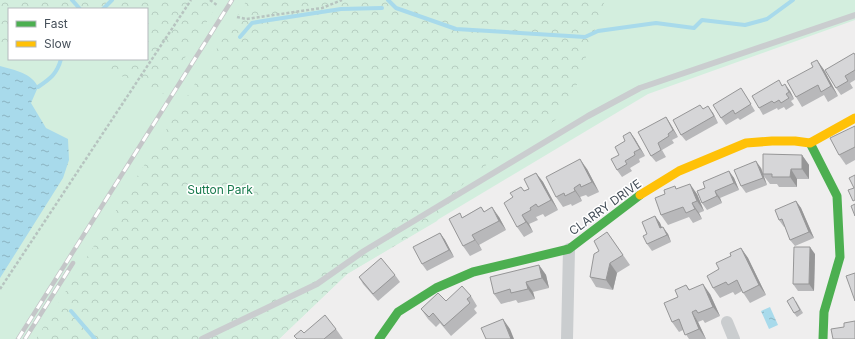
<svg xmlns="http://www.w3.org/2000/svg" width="855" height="339" font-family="Inter,sans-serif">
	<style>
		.green { fill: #d3eede; fill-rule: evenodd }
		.forest { fill: url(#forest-crowns) }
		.water { fill: url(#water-ripples) }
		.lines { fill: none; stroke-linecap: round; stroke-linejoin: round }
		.stream { stroke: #a8daeb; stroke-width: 4 }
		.path { stroke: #b7c4c0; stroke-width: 2.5; stroke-dasharray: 3 2; stroke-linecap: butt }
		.lane { stroke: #cacdcf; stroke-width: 6 }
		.street { stroke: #cacdcf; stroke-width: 12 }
		.fast { stroke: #4caf50; stroke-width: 9 }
		.slow { stroke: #ffc107; stroke-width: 9 }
		.rail-casing { stroke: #c4c6c8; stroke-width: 4.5 }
		.rail { stroke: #fff; stroke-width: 3; stroke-dasharray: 9; stroke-linecap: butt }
		.wall { fill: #b8b8ba }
		.shaded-wall { fill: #969697 }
		.building { fill: #d6d6d8; stroke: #969697 }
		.labels { text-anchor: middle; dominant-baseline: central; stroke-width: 3; stroke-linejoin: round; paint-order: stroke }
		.park-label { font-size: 12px; fill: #187a4d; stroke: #fff }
		.street-label { font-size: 12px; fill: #46505a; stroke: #fff }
	</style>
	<defs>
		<pattern id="forest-crowns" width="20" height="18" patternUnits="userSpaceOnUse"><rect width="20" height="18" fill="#d3eede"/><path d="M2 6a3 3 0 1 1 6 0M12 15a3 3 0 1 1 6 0" fill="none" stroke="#b6cec1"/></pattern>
		<pattern id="water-ripples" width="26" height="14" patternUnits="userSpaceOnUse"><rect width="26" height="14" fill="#a8daeb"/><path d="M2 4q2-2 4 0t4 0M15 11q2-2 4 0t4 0" fill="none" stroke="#8bb3c1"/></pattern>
	</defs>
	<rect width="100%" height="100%" fill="#efeeee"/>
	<path class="green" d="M0,0H855V20L648,94L347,274L279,339H0ZM9,9H147V59H9Z"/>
	<g class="forest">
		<path d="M0,0H220L163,94L82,59H147V9H9V54L0,53Z"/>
		<path d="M247,0H605L574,93L557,119L468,177L437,221L347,274L279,339H36Z"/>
	</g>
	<g class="water">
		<path d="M0,66C14,70 32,73 38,87L31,103L46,128L68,139L69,160L63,178L0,278Z"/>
		<path d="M770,307L778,325L769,329L761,311Z"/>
	</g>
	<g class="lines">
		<g class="stream">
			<path d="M72,0L80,9"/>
			<path d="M388,0L396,8L456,29L585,37L598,31L656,23L694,28L702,20L745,25L767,19L793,0"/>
			<path d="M103,9L112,0"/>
			<path d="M240,37L252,23L263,21L341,9L382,8"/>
			<path d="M38,87C50,79 57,74 61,59"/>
			<path d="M71,311L95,339"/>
		</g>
		<g class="path">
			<path d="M210,0L217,5"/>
			<path d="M237,17L246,19L322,8L342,0"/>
			<path d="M0,289L191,0"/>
		</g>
		<path class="lane" d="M202,339L317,284L364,251L588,116L640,88L855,15"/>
		<g class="street">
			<path d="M727,322L734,339"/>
			<path d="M567,339L569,249"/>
		</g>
		<g class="fast">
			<path d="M810,143L837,196L840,257L824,312L823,339"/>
			<path d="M379,339L398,312L436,288L473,272L569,249L640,195"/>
		</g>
		<path class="slow" d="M640,195L679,171L746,143L772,141H795L810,143L855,118"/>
		<g class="rail-casing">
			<g id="rail">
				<path d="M18,339L232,0"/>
				<path d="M25,339L73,263"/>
			</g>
		</g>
		<use href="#rail" class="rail"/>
	</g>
	<g class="wall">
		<path d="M855,55V80L850,83L853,88L841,95L836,88Z"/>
		<path d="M817,60L824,70L838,96L828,102L824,95L802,107L796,97L813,67Z"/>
		<path d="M783,85L790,91L794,99L791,101L794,105L786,110L784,107L778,110L777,108L763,115L759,108Z"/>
		<path d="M741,88L755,111L740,120L738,118L726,125L721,118Z"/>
		<path d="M703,109L713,113L718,123L686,141L681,135Z"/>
		<path d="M666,117L678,137L672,140L674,143L662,150L666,157L656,162L651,156Z"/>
		<path d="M855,126V160L846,165L839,155Z"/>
		<path d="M630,132L635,139L645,156L639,159L640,162L630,168L632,171L622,177L617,170L619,155Z"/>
		<path d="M802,155L809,165V179H797V187H779L777,184H770L763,175L767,185L746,193L741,186L761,168L763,174Z"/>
		<path d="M587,169L599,192L588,197L586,195L580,197L582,201L572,206L571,204L563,207L556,197Z"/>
		<path d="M729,171L734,178L739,190L720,198L722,203L707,210L702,203L705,188Z"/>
		<path d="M536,173L543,182L558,210L545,217L543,214L536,217L538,220L529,224L533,232L524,237L517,227L513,197L521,187L524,191L529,189Z"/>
		<path d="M677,189L697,194L704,211L699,213L702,219L693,223L689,217L668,225L661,215L665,194Z"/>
		<path d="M796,201L801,208L814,238L795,246L790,240L785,227H784L779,220Z"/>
		<path d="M481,207L484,211L499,217L506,230L479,245L482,250L470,256L463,246V217Z"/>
		<path d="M655,216L660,223L662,228L668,234L671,242L652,251L647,244V234Z"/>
		<path d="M607,232L630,265L617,273L613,290L596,287L590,277Z"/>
		<path d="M440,233L445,240L454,257L427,271L422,264Z"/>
		<path d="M741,248L748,258L766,295L750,303L742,291L735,295L733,292L720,298L713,288L719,269L731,256Z"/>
		<path d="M815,254L814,291H798L793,284Z"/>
		<path d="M539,265L546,275L549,288L533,292L535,299L518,303L516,300L501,304L494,294Z"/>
		<path d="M395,275L400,282L378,301L363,284L359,277Z"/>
		<path d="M686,285L690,290L710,294L720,316L705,323L703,320L698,322L706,339H689L683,330L679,332L672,322L678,297Z"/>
		<path d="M471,296L477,306L474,309L477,313L451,336L440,323L436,327L428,319L421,309L446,301Z"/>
		<path d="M796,301L803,313L797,317L794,313Z"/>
		<path d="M336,329L343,339H296L304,333Z"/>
	</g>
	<g class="shaded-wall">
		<path d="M817,60L824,70L838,96L831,86Z"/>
		<path d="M785,84L790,91L794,99L789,92Z"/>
		<path d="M708,106L713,113L718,123L714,116Z"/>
		<path d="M666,117L670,123L678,137L673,130Z"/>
		<path d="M630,132L635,139L645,156L640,149Z"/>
		<path d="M802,155L809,165V179L802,169Z"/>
		<path d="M580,159L587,169L599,192L592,182Z"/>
		<path d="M756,161L761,168L767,185L763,178Z"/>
		<path d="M791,169L797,179V187L790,177Z"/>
		<path d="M729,171L734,178L739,190L734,183Z"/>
		<path d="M536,173L543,182L558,210L551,200Z"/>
		<path d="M690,184L697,194L704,211L697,201Z"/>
		<path d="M574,188L580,197L582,201L575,191Z"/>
		<path d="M715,191L720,198L722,203L717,196Z"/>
		<path d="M796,201L801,208L814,238L809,232Z"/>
		<path d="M692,203L699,213L702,219L695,209Z"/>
		<path d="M492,207L499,217L506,230L499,221Z"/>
		<path d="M522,215L529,224L533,232L526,222Z"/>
		<path d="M655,216L660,223L665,235L660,228Z"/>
		<path d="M663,227L668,234L671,242L667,235Z"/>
		<path d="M440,233L445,240L454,257L449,250Z"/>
		<path d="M472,235L479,245L482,250L475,240Z"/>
		<path d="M810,247L815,254L814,291L809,284Z"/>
		<path d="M741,248L748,258L766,295L759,285Z"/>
		<path d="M610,263L617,273L613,290L606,280Z"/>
		<path d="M539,265L546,275L549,288L542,278Z"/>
		<path d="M526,282L533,292L535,299L528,289Z"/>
		<path d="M703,284L710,294L720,316L713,307Z"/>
		<path d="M692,312L698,322L706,339L699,329Z"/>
		<path d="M503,319L510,329L514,339H511Z"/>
	</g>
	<g class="building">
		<path d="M854,53L855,55V70L845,76L848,81L836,88L825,70Z"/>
		<path d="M817,60L831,86L821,92L818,85L796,97L787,81L813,67L811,63Z"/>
		<path d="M779,80L782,86L785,84L789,92L786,94L789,98L781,103L779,100L774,103L772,101L759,108L752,96Z"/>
		<path d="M741,88L751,104L735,114L733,110L721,118L713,105Z"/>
		<path d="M700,105L703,109L708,106L714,116L681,135L673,120Z"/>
		<path d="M666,117L673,130L668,134L669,136L658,143L661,150L651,156L638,132Z"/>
		<path d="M855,126V147L839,155L830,138Z"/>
		<path d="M630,132L640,149L634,152L635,155L625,161L627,164L617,170L611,159L619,155L615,147L625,141L623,136Z"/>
		<path d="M763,154L802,155V169H791L790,177H772V174H763Z"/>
		<path d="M580,159L592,182L581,187L580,184L574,188L575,191L565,196L564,193L556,197L546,177Z"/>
		<path d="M756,161L763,178L741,186L734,170Z"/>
		<path d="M729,171L734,183L715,191L717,196L702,203L697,191L705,188L703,182Z"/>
		<path d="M536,173L551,200L538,207L536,204L530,208L531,210L522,215L526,222L517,227L504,203L513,197L510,193L521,187L524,191L529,189L524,179Z"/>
		<path d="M855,175V200L853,201L848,190L854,188L849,178Z"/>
		<path d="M690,184L697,201L692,203L695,209L686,213L683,207L661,215L655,198L665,194L664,190L675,186L676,189Z"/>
		<path d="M796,201L809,232L790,240L782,219L779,220L775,210Z"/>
		<path d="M855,204V216L851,206Z"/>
		<path d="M481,207L484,212L492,207L499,221L472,235L475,240L463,246L449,219L460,213L462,218Z"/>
		<path d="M655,216L660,228L663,227L667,235L647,244L643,236L647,234L642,222Z"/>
		<path d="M607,232L623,255L610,263L606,280L590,277L594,254L599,251L594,241Z"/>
		<path d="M440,233L449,250L422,264L413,247Z"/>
		<path d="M794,247H810L809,284H793Z"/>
		<path d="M741,248L759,285L743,293L737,280L728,285L726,282L713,288L707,276L719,269L716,263L731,256L730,253Z"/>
		<path d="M381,258L395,275L373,294L359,277Z"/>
		<path d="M539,265L542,278L526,282L528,289L511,293L510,289L494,294L490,277Z"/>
		<path d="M855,273V301L846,276Z"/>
		<path d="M703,284L713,307L698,313L696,310L692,312L699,329L685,335L679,319L672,322L664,303L678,297L675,290L686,285L689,290Z"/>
		<path d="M462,286L471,296L467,299L470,303L444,326L433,313L429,317L421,309L438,293L446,301Z"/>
		<path d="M793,297L800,310L794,313L787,301Z"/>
		<path d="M325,315L336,329L324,339H297L294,336L301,330L304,333Z"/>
		<path d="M503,319L511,339H486L481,328Z"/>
		<path d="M855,321V339H833L831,329L844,327V323Z"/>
	</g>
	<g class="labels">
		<g class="park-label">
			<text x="220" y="189">Sutton Park</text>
		</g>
		<g class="street-label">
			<text transform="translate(605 207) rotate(-36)">CLARRY DRIVE</text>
		</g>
	</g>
	<rect x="8" y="8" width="140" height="52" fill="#ffffff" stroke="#b5b9bd"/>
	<rect x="16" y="21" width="20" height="6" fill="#4caf50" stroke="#b5b9bd"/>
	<text x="44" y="28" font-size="12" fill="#46505a">Fast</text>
	<rect x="16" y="41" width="20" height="6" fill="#ffc107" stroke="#b5b9bd"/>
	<text x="44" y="48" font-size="12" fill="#46505a">Slow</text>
</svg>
